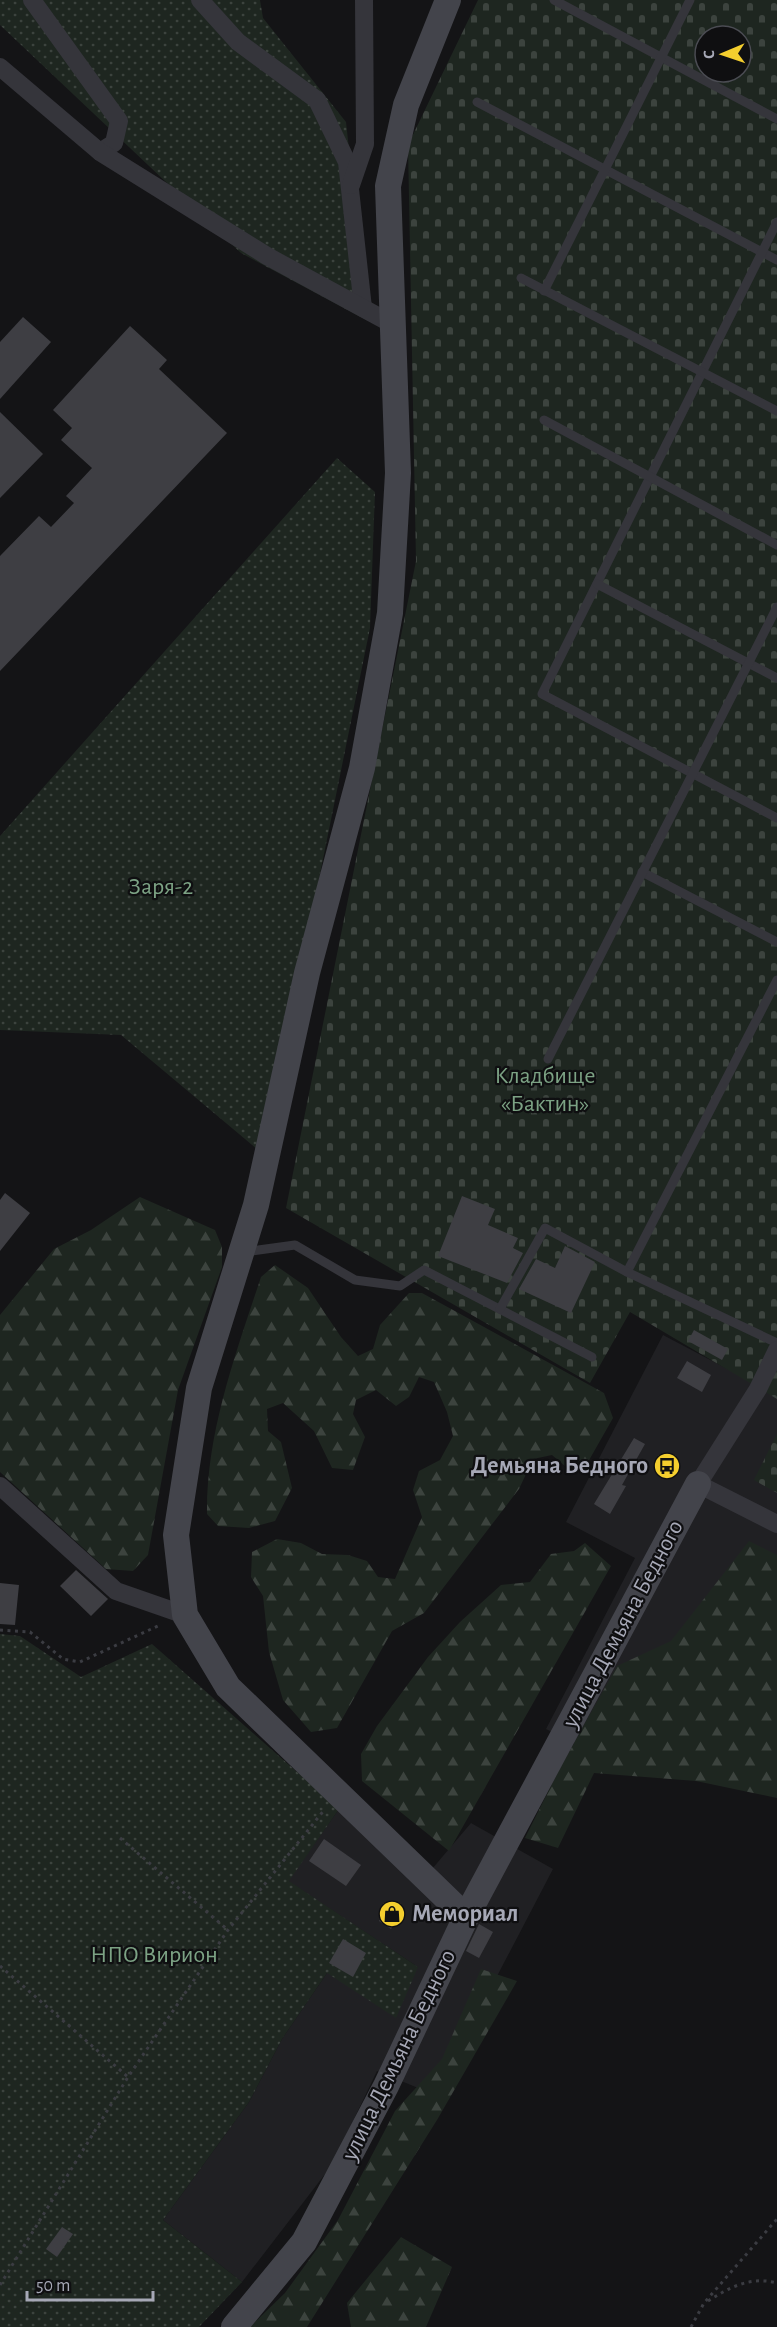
<svg xmlns="http://www.w3.org/2000/svg" width="777" height="2327" font-family="'Alegreya Sans',sans-serif">
	<style>
		.built { fill: #202023 }
		.grass { fill: url(#grass-dots) }
		.forest { fill: url(#forest-firs) }
		.cemetery { fill: url(#cemetery-stones); fill-rule: evenodd }
		.building { fill: #3e3e43 }
		.lines { fill: none; stroke-linecap: round; stroke-linejoin: round }
		.path { stroke: #3b3c42; stroke-width: 3; stroke-dasharray: 3 4.5; stroke-linecap: butt }
		.lane { stroke: #35353b; stroke-width: 9 }
		.street { stroke: #35353b; stroke-width: 18 }
		.secondary { stroke: #43444b; stroke-width: 26 }
		.labels { text-anchor: middle; dominant-baseline: central; stroke-width: 4.5; stroke-linejoin: round; paint-order: stroke }
		.park-label { font-size: 24px; fill: #7ca284; stroke: #0f0f11 }
		.poi-label { font-size: 24px; font-weight: bold; fill: #a6a8b6; stroke: #0f0f11; text-anchor: end }
		.street-label { font-size: 24px; fill: #a6a8b6; stroke: #0f0f11 }
	</style>
	<defs>
		<pattern id="grass-dots" width="8" height="8" patternUnits="userSpaceOnUse" patternTransform="scale(1.5)"><rect width="8" height="8" fill="#1e2620"/><path d="M2 2h.1M6 6h.1" fill="none" stroke="#3c433e" stroke-width="1.8" stroke-linecap="round"/></pattern>
		<pattern id="forest-firs" width="22" height="20" patternUnits="userSpaceOnUse" patternTransform="scale(1.5)"><rect width="22" height="20" fill="#1e2620"/><path d="M5 1l3.5 6h-7zM16 11l3.5 6h-7z" fill="#3c433e"/></pattern>
		<pattern id="cemetery-stones" width="16" height="16" patternUnits="userSpaceOnUse" patternTransform="scale(1.5)"><rect width="16" height="16" fill="#1e2620"/><path d="M2 7V4a2 2 0 0 1 4 0v3zM10 15v-3a2 2 0 0 1 4 0v3z" fill="#3c433e"/></pattern>
	</defs>
	<rect width="100%" height="100%" fill="#141416"/>
	<g class="built">
		<path d="M663,1335L777,1395V1574L762,1604L718,1581L621,1767L546,1729L635,1558L566,1522Z"/>
		<path d="M339,1809L421,1882L471,1823L553,1869L435,2095L377,2071L332,2165L242,2282L163,2220L249,2102L282,2039L327,1973L418,1967L288,1881Z"/>
	</g>
	<g class="grass">
		<path d="M0,0H260L263,18L346,122L368,321L241,253L0,25Z"/>
		<path d="M337,458L375,492L370,628L263,1154L121,1035L0,1030V836Z"/>
		<path d="M0,1634L20,1636L81,1677L152,1644L339,1809L289,1881L418,1967L396,2018L327,1973L282,2039L249,2102L163,2220L242,2282L199,2327H0Z"/>
	</g>
	<g class="forest">
		<path d="M140,1197L215,1230L222,1247V1267L178,1390L148,1555L133,1571L106,1569L0,1472V1315L54,1249L91,1230Z"/>
		<path d="M275,1265L308,1288L341,1337L358,1356L373,1349L380,1325L409,1293H422L604,1393L613,1418L584,1469L572,1472L552,1455L533,1459L519,1489L424,1613L392,1631L337,1728L311,1732L283,1700L269,1652L263,1596L251,1577L252,1552L277,1539L301,1543L322,1554L348,1555L367,1561L378,1577L395,1579L422,1517L413,1490L419,1471L440,1460L453,1436L447,1412L434,1382L419,1377L409,1397L396,1406L376,1390L356,1400L353,1414L365,1437L353,1470L332,1468L314,1431L283,1403L267,1409L268,1431L281,1442L292,1488L275,1521L249,1528L218,1526L207,1514C206,1433 236,1353 261,1277Z"/>
		<path d="M749,1541L777,1555V1798L696,1781L594,1773L558,1848L525,1838L559,1770L617,1666L671,1641Z"/>
		<path d="M585,1543L611,1566L449,1851L362,1781L361,1754L377,1726L428,1657L460,1622L501,1585L530,1582L551,1554L574,1551Z"/>
		<path d="M481,1969L517,1981L437,2120L307,2327H250L285,2293L338,2220L395,2111L442,2059Z"/>
		<path d="M401,2237L452,2267L426,2327H351L347,2303Z"/>
	</g>
	<g class="cemetery">
		<path d="M478,0H777V1399L630,1312L590,1383L286,1208L416,561L408,145ZM705,36H741V72H705Z"/>
		<path d="M777,1434V1493L754,1480Z"/>
	</g>
	<g class="building">
		<path d="M23,317L51,342L0,399V342Z"/>
		<path d="M130,326L167,360L159,369L227,433L0,671V556L39,516L51,527L74,503L66,496L92,468L61,440L72,428L53,410Z"/>
		<path d="M0,412L43,454L0,498Z"/>
		<path d="M5,1193L30,1213L0,1251V1200Z"/>
		<path d="M462,1196L495,1209L488,1225L518,1238L513,1248L523,1253L507,1283L438,1256Z"/>
		<path d="M565,1246L595,1262L571,1313L519,1289L536,1259L555,1268Z"/>
		<path d="M694,1330L728,1349L722,1360L688,1341Z"/>
		<path d="M687,1361L711,1375L702,1392L677,1378Z"/>
		<path d="M634,1438L645,1444L622,1485L626,1486L610,1514L594,1504Z"/>
		<path d="M76,1570L108,1599L91,1616L60,1586Z"/>
		<path d="M0,1583L19,1585L15,1625L0,1624Z"/>
		<path d="M324,1839L361,1865L346,1886L309,1861Z"/>
		<path d="M388,1906L400,1914L391,1929L379,1921Z"/>
		<path d="M479,1924L493,1932L479,1958L466,1951Z"/>
		<path d="M343,1939L366,1953L353,1977L329,1963Z"/>
		<path d="M62,2227L73,2234L57,2257L46,2249Z"/>
	</g>
	<g class="lines">
		<g class="path">
			<path d="M0,1630L30,1632L63,1659L80,1662L160,1625"/>
			<path d="M120,1838L228,1930"/>
			<path d="M0,1966L128,2077"/>
			<path d="M0,2285L128,2077L228,1930L325,1809"/>
			<path d="M708,2301C730,2287 751,2276 777,2283"/>
			<path d="M691,2327L704,2303L777,2219"/>
		</g>
		<g class="lane">
			<path d="M554,0L777,119"/>
			<path d="M477,102L777,260"/>
			<path d="M777,222L542,694L777,818"/>
			<path d="M521,278L777,411"/>
			<path d="M544,291L690,0"/>
			<path d="M544,420L777,545"/>
			<path d="M597,584L777,678"/>
			<path d="M642,872L777,942"/>
			<path d="M548,1059L777,607"/>
			<path d="M244,1252L295,1245L355,1280L400,1286L424,1270L592,1357"/>
			<path d="M627,1272L777,980"/>
			<path d="M500,1309L545,1228L627,1272L777,1343"/>
		</g>
		<g class="street">
			<path d="M32,0L119,121L114,143L100,152"/>
			<path d="M200,0L238,42L317,100L347,162L363,308"/>
			<path d="M0,67L100,152L267,256L394,325"/>
			<path d="M351,185L365,144L364,0"/>
			<path d="M777,1350L758,1389L698,1484L777,1524"/>
			<path d="M0,1486L116,1591L185,1615"/>
		</g>
		<g class="secondary">
			<path d="M448,0L406,105L388,186L398,473L390,613L362,768L307,973L256,1205L199,1388L176,1535L185,1615L228,1687L466,1917"/>
			<path d="M234,2327L304,2242L386,2086L466,1917L698,1484"/>
		</g>
	</g>
	<defs>
		<g id="bus-disc" transform="scale(1.35)"><circle r="9.5" fill="#f4ce2e" stroke="#0f0f11"/><path d="M-5-6H5V4H4V6H2V4H-2V6H-4V4H-5ZM-3.5-4V0h7V-4ZM-3.5 1.2v1.5H-2V1.2ZM2 1.2v1.5H3.5V1.2Z" fill="#111"/></g>
		<g id="shop-disc" transform="scale(1.35)"><circle r="9.5" fill="#f4ce2e" stroke="#0f0f11"/><path d="M-5-2.5h2.3a2.7 3.5 0 0 1 5.4 0H5L5.5 6h-11ZM-1.5-2.5h3a1.5 2.3 0 0 0-3 0Z" fill="#111"/></g>
	</defs>
	<g fill-rule="evenodd">
		<use href="#bus-disc" x="667" y="1466"/>
		<use href="#shop-disc" x="392" y="1914"/>
	</g>
	<g class="labels">
		<g class="park-label">
			<text x="161" y="887">Заря-2</text>
			<text x="545" y="1076">Кладбище<tspan x="545" dy="28">«Бактин»</tspan></text>
			<text x="154" y="1955">НПО Вирион</text>
		</g>
		<g class="poi-label">
			<text x="648" y="1466">Демьяна Бедного</text>
			<text x="412" y="1914" text-anchor="start">Мемориал</text>
		</g>
		<g class="street-label">
			<text transform="translate(623 1624) rotate(-62)">улица Демьяна Бедного</text>
			<text transform="translate(399 2055) rotate(-64)">улица Демьяна Бедного</text>
		</g>
	</g>
	<g transform="translate(723 54) rotate(268)"><circle r="28" fill="#0f0f11" stroke="#4b4c53" stroke-width="1.5"/>
	<path d="M0-4.5L10 22L0 15L-10 22Z" fill="#f4ce2e"/>
	<text y="-9" font-size="16" font-weight="bold" text-anchor="middle" fill="#a6a8b6">С</text>
	</g>
	<path d="M27 2291v9h126v-9" fill="none" stroke="#a6a8b6" stroke-width="3"/>
	<text x="36" y="2291" font-size="18" fill="#a6a8b6" stroke="#0f0f11" stroke-width="4.5" paint-order="stroke">50 m</text>
</svg>
